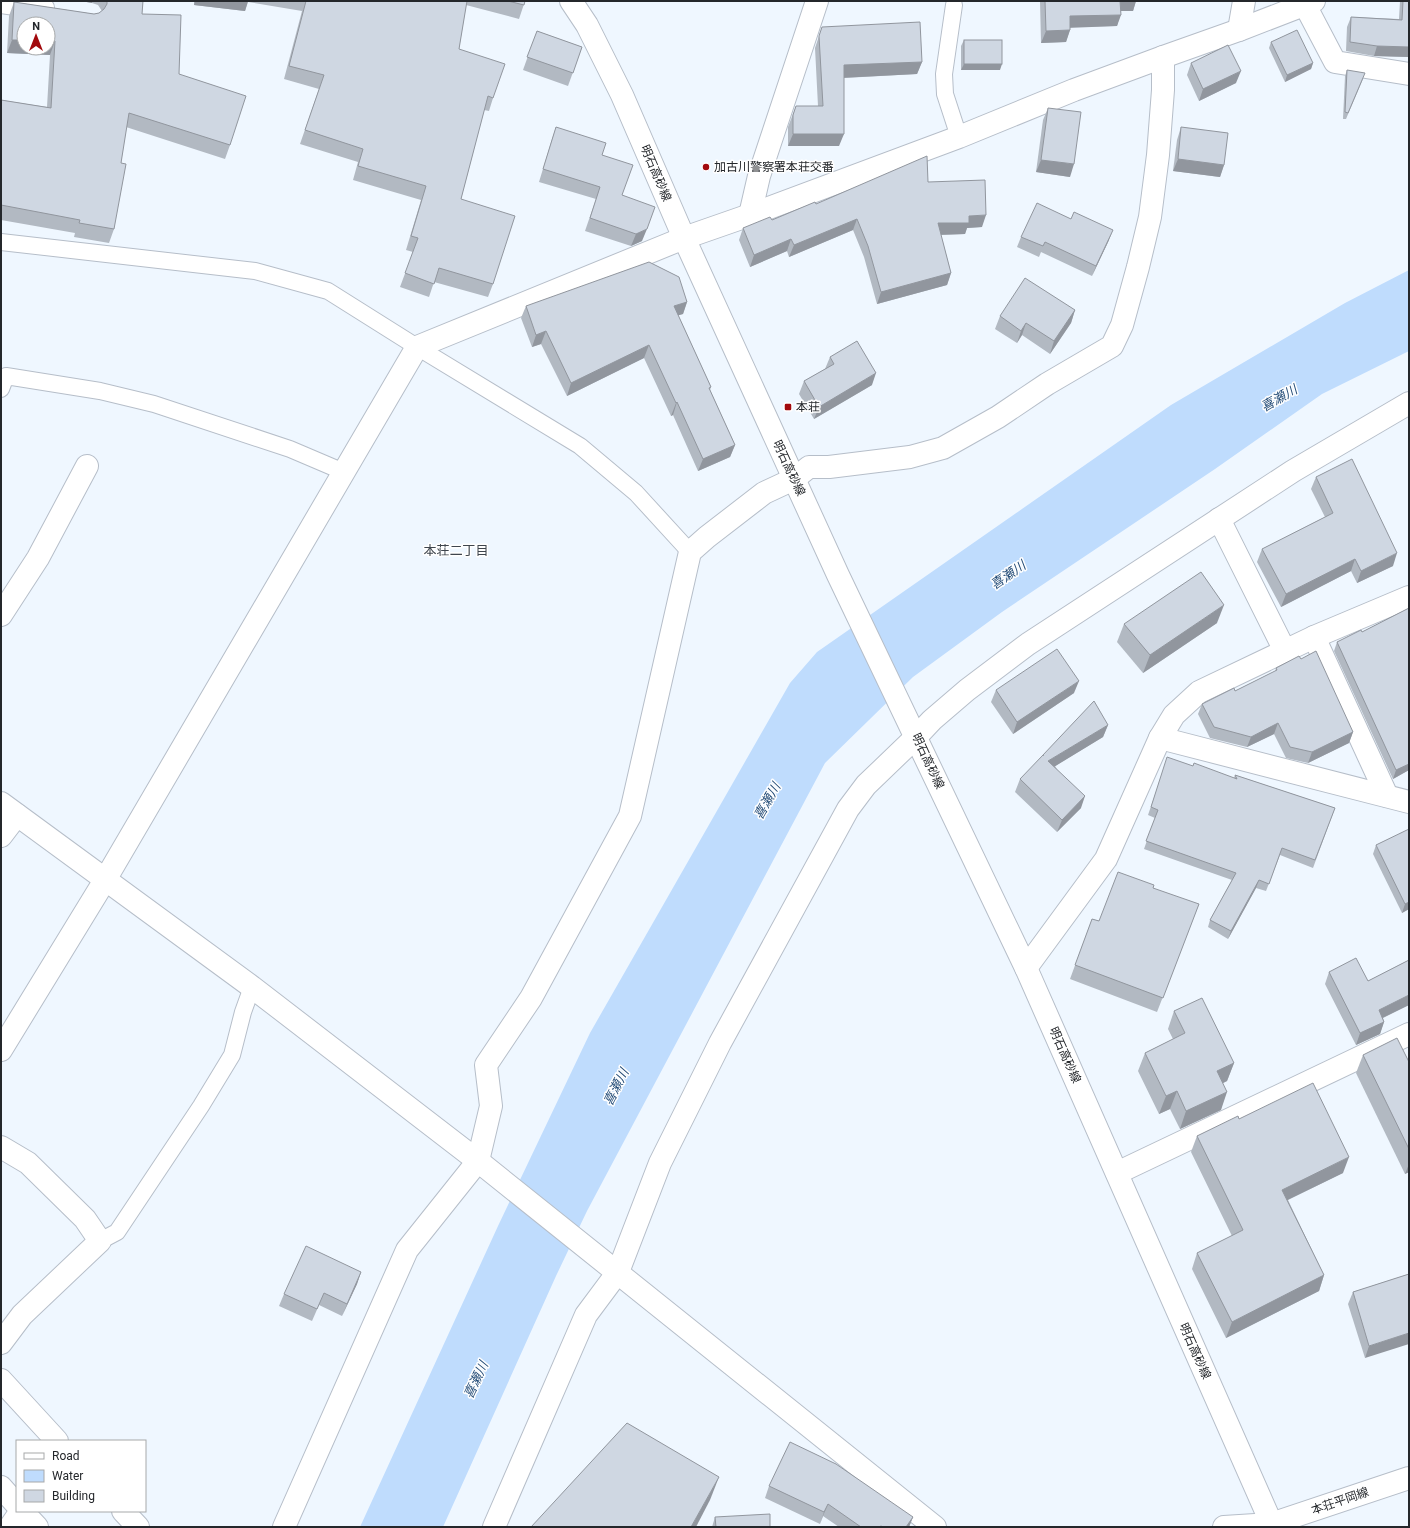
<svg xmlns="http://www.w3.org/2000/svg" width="1410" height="1528" font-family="Roboto,'Noto Sans JP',sans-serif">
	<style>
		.water { fill: #bfdcfd }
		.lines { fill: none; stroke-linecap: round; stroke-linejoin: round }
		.service-casing { stroke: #b6bec9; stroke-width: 18 }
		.minor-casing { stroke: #b6bec9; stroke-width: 24 }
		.secondary-casing { stroke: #b6bec9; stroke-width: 24 }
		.service { stroke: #fff; stroke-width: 16 }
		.minor { stroke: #fff; stroke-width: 22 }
		.secondary { stroke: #fff; stroke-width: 22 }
		.wall { fill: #b2b9c2 }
		.shaded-wall { fill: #91969e }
		.building { fill: #cfd7e2; stroke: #91969e }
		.poi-dot { fill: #a2090d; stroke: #fff; stroke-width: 1.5 }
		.labels { text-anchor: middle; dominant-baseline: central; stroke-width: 3; stroke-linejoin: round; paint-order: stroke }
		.poi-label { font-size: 12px; fill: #24272b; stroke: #fff; text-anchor: start }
		.street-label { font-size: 12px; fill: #24272b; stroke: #fff }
		.water-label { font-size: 13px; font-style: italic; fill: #264e79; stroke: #fff }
		.neighbourhood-label { font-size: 13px; fill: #3e454d; stroke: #fff }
	</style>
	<rect width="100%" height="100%" fill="#eff7ff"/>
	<path class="water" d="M1409,270V351L1322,394L1215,469L1002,612L913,677L825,763L587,1211L556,1276L443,1527H360L498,1226L590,1033L790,683L817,652L1171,405L1345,303Z"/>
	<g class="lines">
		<g class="service-casing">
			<g id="service">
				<path d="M954,5L944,74L945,94L959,137"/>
				<path d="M1,242L255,271L328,291L417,347L580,446L636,493L690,552"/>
				<path d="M1,389L6,376L100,391L154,404L290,449L344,472"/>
				<path d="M100,1241L117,1232L201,1106L232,1055L243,1012L252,987"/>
			</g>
		</g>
		<g class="minor-casing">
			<g id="minor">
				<path d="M1,2L43,8"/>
				<path d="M1305,5L1335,62L1409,74"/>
				<path d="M1239,30L1244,1"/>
				<path d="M750,215L759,176L817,1"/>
				<path d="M1219,519L1285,651"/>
				<path d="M1,615L38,558L87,466"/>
				<path d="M1314,637L1387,796"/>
				<path d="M1160,738L1409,802"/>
				<path d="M1,803L252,987L478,1161L935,1527"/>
				<path d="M1,836L17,815"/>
				<path d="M1026,968L1106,859L1160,738L1174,715L1199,692L1314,637L1409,597"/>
				<path d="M1,1050L105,880L417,347L684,238L750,215L959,137L1074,90L1163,57L1239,30L1314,1"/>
				<path d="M1,1147L28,1163L85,1219L100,1241L22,1315L1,1343"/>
				<path d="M1117,1173L1409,1034"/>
				<path d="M1,1380L57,1441"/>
				<path d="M1,1487L17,1505"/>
				<path d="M22,1511L37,1527"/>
				<path d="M123,1511L138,1527"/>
				<path d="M10,1527L21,1511"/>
				<path d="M284,1527L407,1250L478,1161L491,1106L486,1065L531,998L630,816L690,552L707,537L764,493L794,479L809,467H829L910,457L943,448L998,417L1047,384L1112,346L1122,325L1138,267L1150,217L1158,155L1163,90V57"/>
				<path d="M494,1527L586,1315L618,1272L660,1163L720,1043L848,809L866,785L916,737L932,720L967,690L1028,644L1293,471L1409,403"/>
			</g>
		</g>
		<g class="secondary-casing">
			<g id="secondary">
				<path d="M571,1L587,25L622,95L684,238L838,575L1026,968L1273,1527"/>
				<path d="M1224,1527L1271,1524L1409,1478"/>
			</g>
		</g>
		<use href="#service" class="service"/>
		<use href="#minor" class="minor"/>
		<use href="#secondary" class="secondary"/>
	</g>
	<g class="wall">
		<path d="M81,1H143L142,14L179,74L230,145L225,159L126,127L121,163L114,229L109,243L74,237L75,233L1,220V100L47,107L50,55L7,53L9,16L14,2L94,14L99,13L102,11L98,5L92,3Z"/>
		<path d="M194,1H525L519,19L466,5L459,49L493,98L489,111L484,110L461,199L493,284L488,297L434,282L429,297L400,287L413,252L406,250L421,200L353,180L358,162L300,144L319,89L284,79L302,11L248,2L245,11L194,5Z"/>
		<path d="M1040,1H1136L1133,11H1121L1117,26L1070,27V30L1066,42L1041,43Z"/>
		<path d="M1400,1H1409V57L1374,56L1346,51L1347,27L1351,17L1399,19Z"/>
		<path d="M822,27L922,62L917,74L844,78L839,146H788V127L796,106H818L815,48Z"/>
		<path d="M537,31L582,47L568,86L523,70Z"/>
		<path d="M964,40L1000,70H961V46Z"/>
		<path d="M1271,42L1313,63L1311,69L1285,82L1269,48Z"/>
		<path d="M1191,63L1236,83L1199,101L1187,75Z"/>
		<path d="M1347,70L1363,79L1346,119H1343L1345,76Z"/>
		<path d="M1048,108L1070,177L1036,172L1043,120Z"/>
		<path d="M556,127L602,155L622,195L642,241L631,246L585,231L596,199L539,182L552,139Z"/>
		<path d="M1181,127L1224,165L1220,177L1173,171L1177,140Z"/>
		<path d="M928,182L982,227L967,228L965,234L941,235L951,273L947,285L877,304L864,257L853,230L789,257L787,251L750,267L739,240L743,228L772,220L816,204Z"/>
		<path d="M1021,237L1109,240L1092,276L1041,252L1039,257L1017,247Z"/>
		<path d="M687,302L683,314L678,315L711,387L710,390L735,445L730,457L698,471L673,415L671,416L644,358L567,396L541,344L532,347L521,318L526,306Z"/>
		<path d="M1075,310L1071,323L1050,354L1022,335L1017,343L995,329L1000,316Z"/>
		<path d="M830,357L872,385L814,419L799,394L804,381L825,369Z"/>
		<path d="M1316,477L1393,566L1357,583L1351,571L1281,607L1257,562L1262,549L1325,517L1311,489Z"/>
		<path d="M1409,608V770L1393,779L1334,651L1337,642L1362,632Z"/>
		<path d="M1217,623L1143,673L1117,642L1124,624Z"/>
		<path d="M1301,659L1353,732L1349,743L1308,763L1286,758L1274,734L1247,747L1210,738L1198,714L1202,704L1235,691L1275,672L1276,668Z"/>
		<path d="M996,690L1074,693L1013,734L991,702Z"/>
		<path d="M1108,725L1103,737L1055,766L1081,808L1057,832L1015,792L1020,779Z"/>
		<path d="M1165,765L1193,766L1234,778L1235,775L1335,808L1313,868L1280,855L1266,891L1256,888L1228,939L1208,927L1210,920L1232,880L1144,849L1155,818L1148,815Z"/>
		<path d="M1376,845L1409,909L1402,913L1373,854Z"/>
		<path d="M1199,904L1157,1012L1070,979L1092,919L1099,921Z"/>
		<path d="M1409,960V1005L1383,1018L1384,1022L1380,1034L1356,1045L1325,984L1329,972L1368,981Z"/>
		<path d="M1174,1011L1234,1063L1227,1081L1223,1083L1221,1110L1180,1129L1170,1109L1159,1114L1138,1071L1145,1053L1173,1039L1168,1029Z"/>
		<path d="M1363,1055L1409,1062V1172L1405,1174L1356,1073Z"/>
		<path d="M1239,1119L1343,1173L1288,1200L1324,1275L1319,1291L1226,1338L1192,1269L1197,1253L1232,1236L1191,1152L1197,1136Z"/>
		<path d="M361,1272L357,1284L342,1316L319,1305L312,1321L279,1306L284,1294Z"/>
		<path d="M1409,1274L1365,1358L1348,1304L1353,1292Z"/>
		<path d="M769,1486L913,1517L909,1527H839L823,1516L820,1524L765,1498Z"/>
		<path d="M715,1517L770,1527H712Z"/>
	</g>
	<g class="shaded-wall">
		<path d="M81,1H92V3Z"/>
		<path d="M195,1H248L245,11L194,5Z"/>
		<path d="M1120,1H1136L1133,11H1116Z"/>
		<path d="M1121,15L1117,26L1066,28L1070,16Z"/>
		<path d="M1070,30L1066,42L1041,43L1046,31Z"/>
		<path d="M12,40H24V48H48V41H55L50,55L7,53Z"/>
		<path d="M1377,46L1409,47V57L1374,56Z"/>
		<path d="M922,62L917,74L839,78L844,65Z"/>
		<path d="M1313,63L1311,69L1285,82L1287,75Z"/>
		<path d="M964,64H1002L1000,70H961Z"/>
		<path d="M1241,71L1236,83L1199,101L1203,89Z"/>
		<path d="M793,134H844L839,146H788Z"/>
		<path d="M1178,159L1224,165L1220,177L1173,171Z"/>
		<path d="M1041,160L1074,164L1070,177L1036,172Z"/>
		<path d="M986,215L982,227L967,228L965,234L933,235L938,223L969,216Z"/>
		<path d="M857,219L853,230L789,257L794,245Z"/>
		<path d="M647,229L642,241L631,246L636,234Z"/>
		<path d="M1113,230L1109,240L1092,276L1096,266Z"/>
		<path d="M791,239L787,251L750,267L754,255Z"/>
		<path d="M951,273L947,285L877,304L881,292Z"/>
		<path d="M687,302L683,314L669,318L674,306Z"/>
		<path d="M1075,310L1071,323L1050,354L1054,341Z"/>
		<path d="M1026,323L1022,335L1017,343L1021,331Z"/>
		<path d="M546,331L541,344L532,347L536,335Z"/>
		<path d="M649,345L644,358L567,396L571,383Z"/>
		<path d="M876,373L872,385L814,419L819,407Z"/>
		<path d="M677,402L673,415L671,416L676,403Z"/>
		<path d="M735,445L730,457L698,471L703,459Z"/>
		<path d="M1397,553L1393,566L1357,583L1361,571Z"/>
		<path d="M1355,559L1351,571L1281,607L1286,594Z"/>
		<path d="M1224,605L1217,623L1143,673L1150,655Z"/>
		<path d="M1079,681L1074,693L1013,734L1017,722Z"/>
		<path d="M1278,723L1274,734L1247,747L1251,737Z"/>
		<path d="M1108,725L1103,737L1044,773L1048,761Z"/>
		<path d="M1353,732L1349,743L1308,763L1312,752Z"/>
		<path d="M1409,764V770L1393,779L1396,770Z"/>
		<path d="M1085,796L1081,808L1057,832L1062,820Z"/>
		<path d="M1259,880L1256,888L1228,939L1231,931Z"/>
		<path d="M1409,902V909L1402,913L1405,904Z"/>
		<path d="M1409,995V1005L1374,1022L1379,1010Z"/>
		<path d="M1384,1022L1380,1034L1356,1045L1360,1033Z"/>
		<path d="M1234,1063L1227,1081L1211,1089L1217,1071Z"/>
		<path d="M1177,1091L1170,1109L1159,1114L1166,1096Z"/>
		<path d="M1227,1092L1221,1110L1180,1129L1186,1111Z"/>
		<path d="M1349,1157L1343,1173L1277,1205L1282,1190Z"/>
		<path d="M1409,1164V1172L1405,1174Z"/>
		<path d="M361,1272L357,1284L342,1316L347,1304Z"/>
		<path d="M1324,1275L1319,1291L1226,1338L1232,1322Z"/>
		<path d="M1409,1333V1344L1365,1358L1369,1346Z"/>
		<path d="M719,1477L710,1500L696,1527H691Z"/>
		<path d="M828,1504L823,1516L820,1524L824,1512Z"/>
		<path d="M913,1517L909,1527H906Z"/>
	</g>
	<g class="building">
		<path d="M107,1H143L142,14L181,15L179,74L246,96L230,145L129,113L121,163L126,164L114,229L79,223L80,220L1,205V100L51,108L55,41H48V24H24V40H12L14,2L94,14L99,13L104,9L107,4Z"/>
		<path d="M306,1H467L459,49L505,64L493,98L488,96L461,199L515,216L493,284L439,268L434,284L405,273L418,238L411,236L426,186L358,166L363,149L305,130L324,75L289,66Z"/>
		<path d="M508,1H525L524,5Z"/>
		<path d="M1045,1H1120L1121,15L1070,16V30L1046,31Z"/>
		<path d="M1403,1H1409V47L1377,46L1350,42L1351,17L1402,20Z"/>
		<path d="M920,22L922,62L844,65V134H793V115L796,106H823L819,36L822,27Z"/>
		<path d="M1297,30L1313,63L1287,75L1271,42Z"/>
		<path d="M537,31L582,47L573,73L527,57Z"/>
		<rect x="964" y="40" width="38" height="24"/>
		<path d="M1228,45L1241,71L1203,89L1191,63Z"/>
		<path d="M1347,70L1365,73L1348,113L1345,112Z"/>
		<path d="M1048,108L1081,112L1074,164L1041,160Z"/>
		<path d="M556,127L606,143L602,155L633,165L622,195L655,207L647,229L636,234L590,218L600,187L543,169Z"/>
		<path d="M1181,127L1228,133L1224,165L1178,159Z"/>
		<path d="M927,156L928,182L985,180L986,215L969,216V223H938L951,273L881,292L868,246L857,219L794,245L791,239L754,255L743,228L770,217L772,220L815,202L816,204Z"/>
		<path d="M1037,203L1071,219L1074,212L1113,230L1096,266L1045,242L1043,246L1021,237Z"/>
		<path d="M649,262L679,277L687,302L674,306L711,387L709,388L735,445L703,459L677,402L676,403L649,345L571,383L546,331L536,335L526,306Z"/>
		<path d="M1025,278L1075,310L1054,341L1026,323L1021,331L1000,316Z"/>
		<path d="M857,341L876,373L819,407L804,381L834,364L830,357Z"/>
		<path d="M1352,459L1397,553L1361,571L1355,559L1286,594L1262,549L1333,513L1316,477Z"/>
		<path d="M1201,572L1224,605L1150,655L1124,624Z"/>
		<path d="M1409,608V764L1396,770L1337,642L1361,630L1362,632Z"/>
		<path d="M1057,649L1079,681L1017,722L996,690Z"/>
		<path d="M1316,651L1353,732L1312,752L1290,747L1278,723L1251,737L1214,727L1202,704L1234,688L1235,691L1277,670L1276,668L1299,656L1301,659Z"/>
		<path d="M1094,701L1108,725L1048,761L1085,796L1062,820L1020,779L1043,755V756V755Z"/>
		<path d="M1167,757L1193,766L1194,763L1237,779L1235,775L1335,808L1315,860L1282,848L1269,884L1259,880L1231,931L1210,920L1236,873L1146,841L1158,810L1151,807Z"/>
		<path d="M1409,829V902L1405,904L1376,845Z"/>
		<path d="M1118,872L1154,885L1153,888L1199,904L1163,998L1075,965L1092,919L1099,921Z"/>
		<path d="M1356,958L1368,981L1409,960V995L1379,1010L1384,1022L1360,1033L1329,972Z"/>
		<path d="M1202,998L1234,1063L1217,1071L1227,1092L1186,1111L1177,1091L1166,1096L1145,1053L1185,1033L1174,1011Z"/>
		<path d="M1397,1038L1409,1062V1149L1363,1055Z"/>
		<path d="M1313,1083L1349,1157L1282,1190L1324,1275L1232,1322L1197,1253L1243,1230L1197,1136L1238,1116L1239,1119Z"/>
		<path d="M306,1246L361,1272L347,1304L324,1293L317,1309L284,1294Z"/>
		<path d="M1409,1274V1333L1369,1346L1353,1292Z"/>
		<path d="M627,1423L719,1477L691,1527H531Z"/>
		<path d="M790,1442L836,1464L913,1517L906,1527H883L881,1526L879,1527H861L828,1504L824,1512L769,1486Z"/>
		<path d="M770,1514V1527H716L715,1517Z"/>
	</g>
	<g class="poi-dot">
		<circle cx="706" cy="167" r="4"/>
		<rect x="784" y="403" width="8" height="8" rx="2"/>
	</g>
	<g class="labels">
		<g class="poi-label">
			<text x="714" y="167">加古川警察署本荘交番</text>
			<text x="796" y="407">本荘</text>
		</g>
		<g class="street-label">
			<text transform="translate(656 173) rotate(67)">明石高砂線</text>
			<text transform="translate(789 468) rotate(65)">明石高砂線</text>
			<text transform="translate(928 761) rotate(65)">明石高砂線</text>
			<text transform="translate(1065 1055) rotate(66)">明石高砂線</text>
			<text transform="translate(1195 1351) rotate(66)">明石高砂線</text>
			<text transform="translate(1340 1501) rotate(-19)">本荘平岡線</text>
		</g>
		<g class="water-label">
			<text transform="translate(1279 398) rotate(-30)">喜瀬川</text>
			<text transform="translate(1008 575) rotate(-35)">喜瀬川</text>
			<text transform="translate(767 801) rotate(-60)">喜瀬川</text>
			<text transform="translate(616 1087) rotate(-63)">喜瀬川</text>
			<text transform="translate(476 1380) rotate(-65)">喜瀬川</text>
		</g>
		<g class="neighbourhood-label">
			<text x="456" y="550">本荘二丁目</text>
		</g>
	</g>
	<rect width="1410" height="1528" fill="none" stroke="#24272b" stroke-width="4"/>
	<rect x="16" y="1440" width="130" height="72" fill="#ffffff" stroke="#a7a9aa"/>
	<rect x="24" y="1453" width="20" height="6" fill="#ffffff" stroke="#a7a9aa"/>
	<text x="52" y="1460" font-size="12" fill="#24272b">Road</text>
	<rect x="24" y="1470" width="20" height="12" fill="#bfdcfd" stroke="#a7a9aa"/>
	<text x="52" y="1480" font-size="12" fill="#24272b">Water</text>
	<rect x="24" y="1490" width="20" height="12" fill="#cfd7e2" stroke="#a7a9aa"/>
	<text x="52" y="1500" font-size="12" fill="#24272b">Building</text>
	<g transform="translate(36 36)"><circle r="19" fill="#ffffff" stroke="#a7a9aa"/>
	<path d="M0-3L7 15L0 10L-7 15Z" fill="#a2090d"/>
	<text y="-6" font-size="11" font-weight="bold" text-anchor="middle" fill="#24272b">N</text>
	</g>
</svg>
